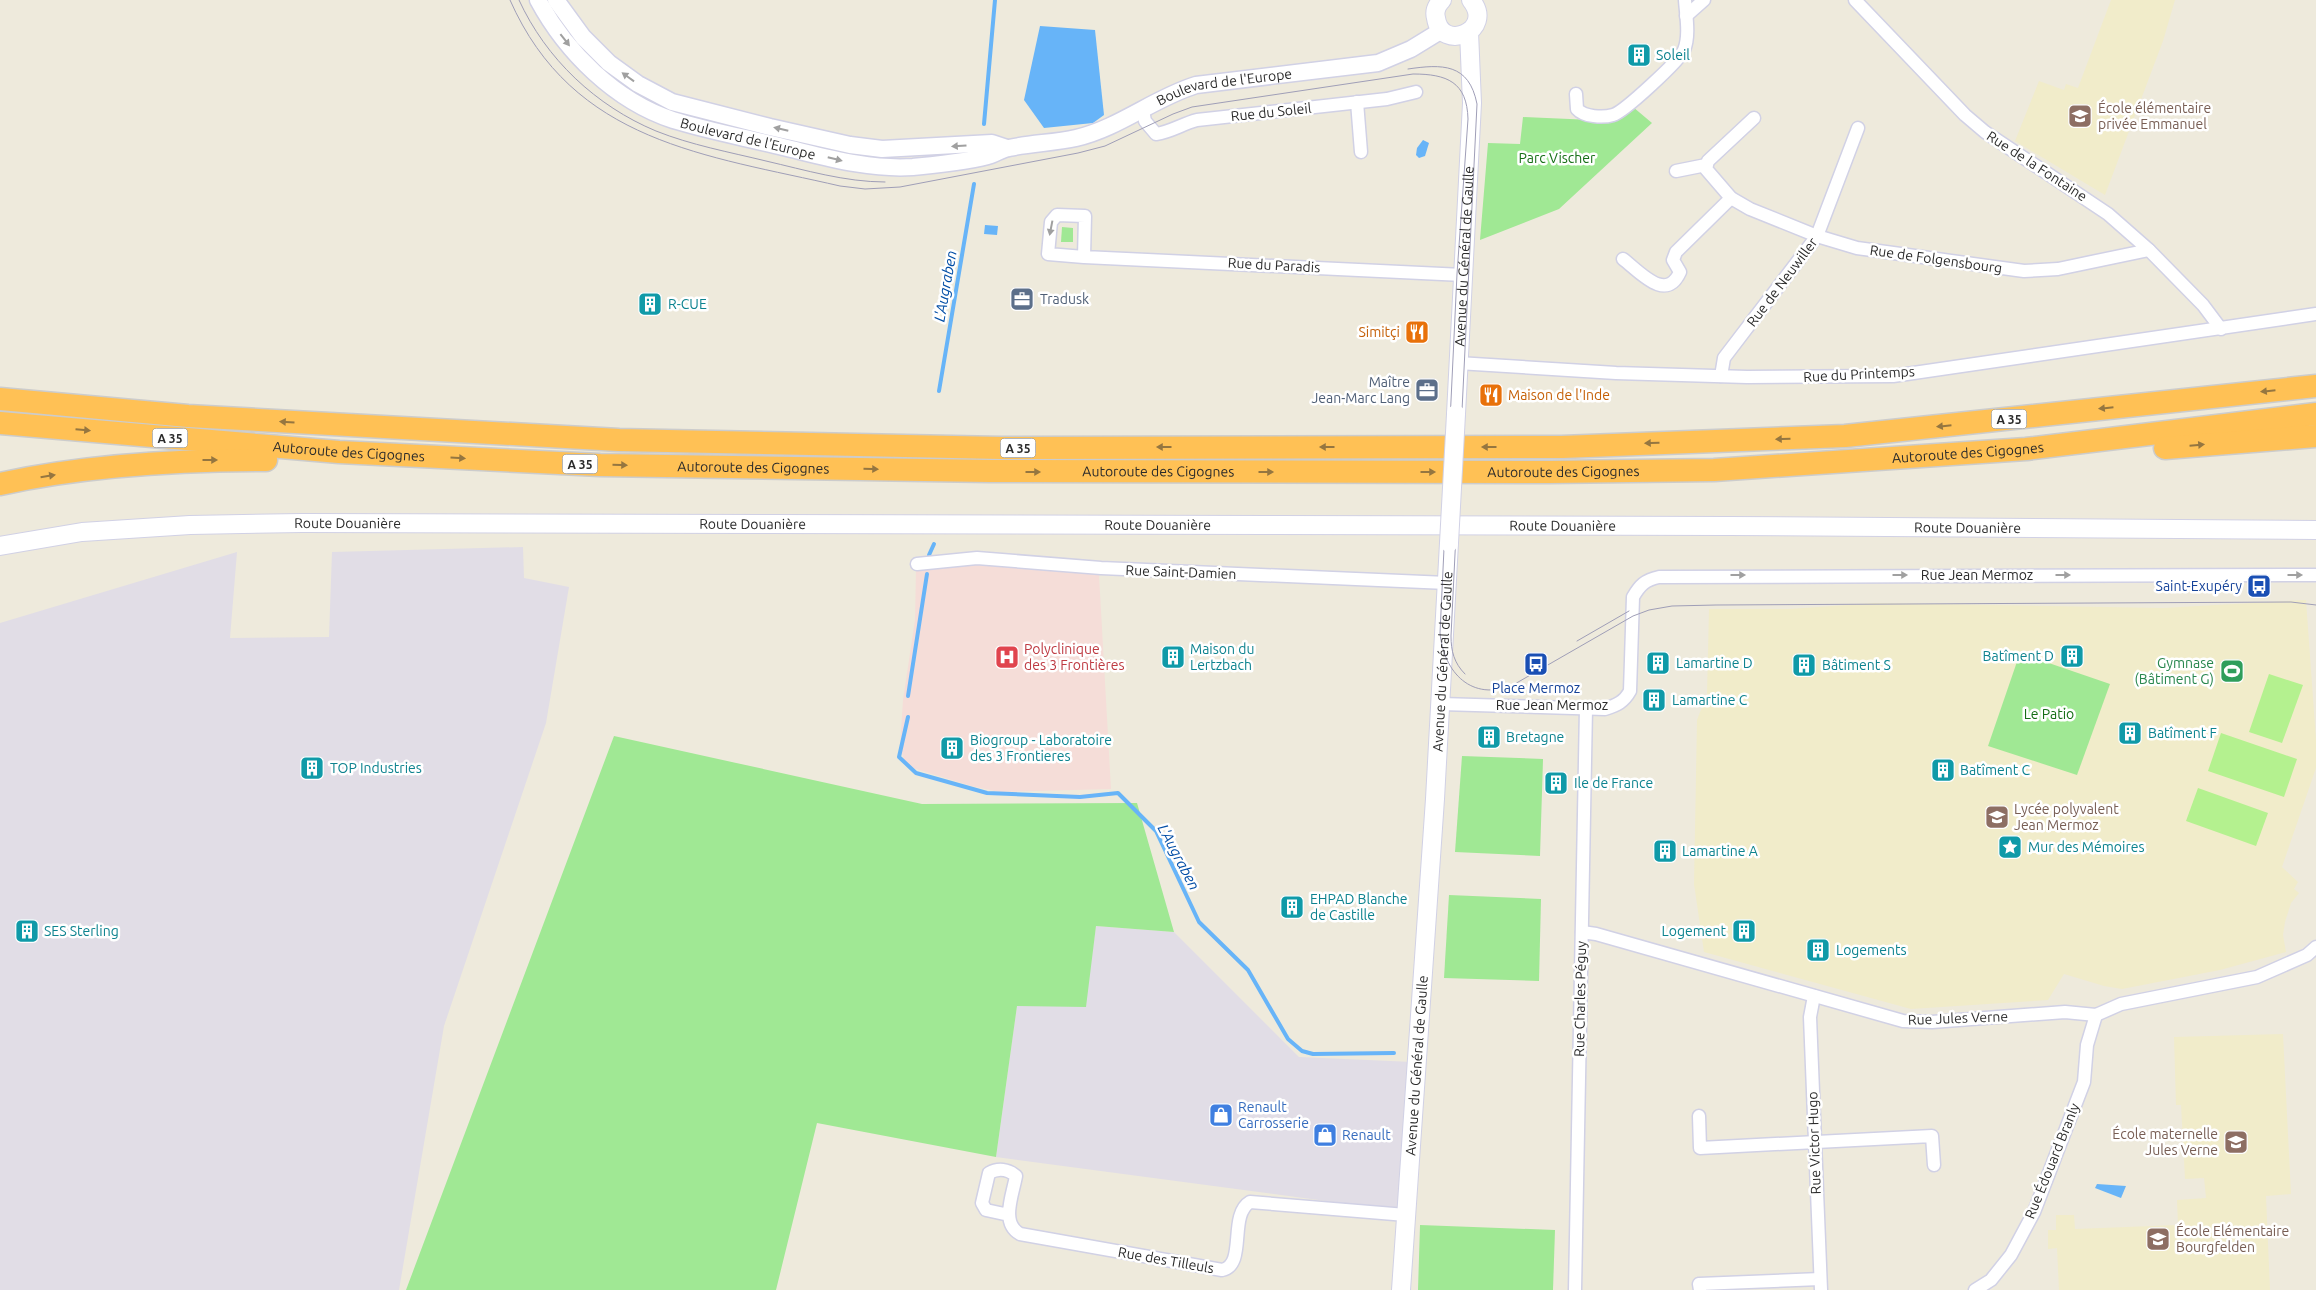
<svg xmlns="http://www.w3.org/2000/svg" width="2316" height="1290" font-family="Ubuntu,sans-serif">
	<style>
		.industrial { fill: #e1dde6 }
		.education { fill: #f1ecca }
		.medical { fill: #f5ddd8 }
		.green { fill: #a0e894 }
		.pitch { fill: #b4f18f }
		.water { fill: #67b4f8 }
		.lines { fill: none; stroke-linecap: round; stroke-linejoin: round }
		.stream { stroke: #67b4f8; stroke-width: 4 }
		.minor-casing { stroke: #d1d1e5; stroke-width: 15 }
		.tertiary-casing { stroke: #d1d1e5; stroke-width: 19 }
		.secondary-casing { stroke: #d1d1e5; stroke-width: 20 }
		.motorway-casing { stroke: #ccc; stroke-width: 25 }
		.minor { stroke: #fff; stroke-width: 12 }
		.tertiary { stroke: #fff; stroke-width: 16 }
		.secondary { stroke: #fff; stroke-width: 18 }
		.motorway { stroke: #ffc155; stroke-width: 22 }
		.tram { stroke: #9f9eb7; stroke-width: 1 }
		.secondary-bridge-casing { stroke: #d1d1e5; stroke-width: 20; stroke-linecap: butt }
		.secondary-bridge { stroke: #fff; stroke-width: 18 }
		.oneway { fill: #a0a0a0 }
		.oneway2 { fill: #957640 }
		.labels { text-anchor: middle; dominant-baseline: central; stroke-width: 5; stroke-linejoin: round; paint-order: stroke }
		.shield { fill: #fff; stroke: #6b6b6b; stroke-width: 1 }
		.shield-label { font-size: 12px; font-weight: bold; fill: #2b2b2b }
		.culture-label { font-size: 14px; fill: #0d838f; stroke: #fff; text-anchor: start }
		.street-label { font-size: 14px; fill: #2b2b2b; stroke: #fff }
		.education-label { font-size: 14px; fill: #785e54; stroke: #fff; text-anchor: start }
		.park-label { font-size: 14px; fill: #156e15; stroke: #fff }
		.service-label { font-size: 14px; fill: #4e5e75; stroke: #fff; text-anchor: start }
		.food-label { font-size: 14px; fill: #c56008; stroke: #fff; text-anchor: end }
		.transit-label { font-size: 14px; fill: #164399; stroke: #fff; text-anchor: end }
		.health-label { font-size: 14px; fill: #be3a42; stroke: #fff; text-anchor: start }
		.leisure-label { font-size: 14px; fill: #27864d; stroke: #fff; text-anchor: end }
		.shop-label { font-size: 14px; fill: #366cbe; stroke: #fff; text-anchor: start }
		.water-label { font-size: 15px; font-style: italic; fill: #034ea6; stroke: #fff }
	</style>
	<rect width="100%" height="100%" fill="#eeeadc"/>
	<g class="industrial">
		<path d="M523,547L524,578L569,587L546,723L444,1026L399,1290H0V623L237,552L230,638L329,637L332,552Z"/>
		<path d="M1096,926L1174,932L1299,1057L1413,1062L1401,1211L996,1157L1017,1006H1085Z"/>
	</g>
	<g class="education">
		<path d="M2111,0H2175L2163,41L2105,195L2015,141L2039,81L2064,90L2066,84L2078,88Z"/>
		<path d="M2306,600L2316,740V768L2282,867L2298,882L2294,889L2299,893L2291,903L2285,922L2283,935L2286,952L2220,970L2122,989L2104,986L2064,974L2048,1000L1911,1009L1704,952L1694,884L1697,720L1707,694L1709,609H1790L1875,603L2163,608Z"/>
		<path d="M2283,1034L2291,1194L2266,1196L2270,1290H2059L2057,1248L2048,1249V1230H2056V1215H2074L2075,1229L2178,1225L2177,1200L2206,1198L2204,1178L2185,1179L2181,1105H2176L2174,1037Z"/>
	</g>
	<path class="medical" d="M998,563L1099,575L1111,789L1000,792L971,786L906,766L900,747L903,700L915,620L916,570Z"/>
	<g class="green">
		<path d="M1633,107L1652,123L1559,209L1480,240L1488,143L1520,144L1523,117L1615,121Z"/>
		<path d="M1062,227L1073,228V242H1061Z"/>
		<path d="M2020,653L2110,684L2077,775L1988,746Z"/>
		<path d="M614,736L922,804L1137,803L1174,932L1096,926L1086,1007L1017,1006L996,1157L817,1123L776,1290H406Z"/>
		<path d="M1462,756L1543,759L1540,856L1455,852Z"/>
		<path d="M1449,895L1541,899L1539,981L1444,978Z"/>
		<path d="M1420,1225L1555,1230L1553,1290H1418Z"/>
	</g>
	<g class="pitch">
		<path d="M2269,674L2303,685L2282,743L2249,732Z"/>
		<path d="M2221,733L2297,759L2284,797L2208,771Z"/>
		<path d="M2198,788L2268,813L2256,846L2186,821Z"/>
	</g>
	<g class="water">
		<path d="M1040,26L1095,30L1104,115L1093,123L1044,128L1024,100Z"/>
		<path d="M1423,140L1429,143L1425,156L1419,158L1416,155L1417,148Z"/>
		<path d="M985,225L998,226L997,235L984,234Z"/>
		<path d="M2097,1184L2126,1186L2121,1198L2095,1188Z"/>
	</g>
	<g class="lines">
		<g class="stream">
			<path d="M984,124L995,0"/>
			<path d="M939,391L974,184"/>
			<path d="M929,555L934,544"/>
			<path d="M908,696L927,574"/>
			<path d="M908,717L899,757L916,773L987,793L1080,797L1118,793L1156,831L1199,922L1248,970L1288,1039L1302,1051L1313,1054L1394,1053"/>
		</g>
		<g class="minor-casing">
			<g id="minor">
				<path d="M1855,0L1965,115L1985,132L2108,214L2149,250L2203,305L2221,329"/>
				<path d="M1686,16L1704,0"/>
				<path d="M1576,94L1577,109C1584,117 1603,118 1613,115C1624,112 1680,60 1684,50C1690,36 1686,15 1685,0"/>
				<path d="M1357,102L1361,152"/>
				<path d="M1143,110L1145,121L1156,134C1171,132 1182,124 1197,120L1387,99L1416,92"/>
				<path d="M1754,118L1708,161L1706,169L1731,198L1750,209L1817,236L1857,248L2024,271L2058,269L2149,250"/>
				<path d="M1676,171L1706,165"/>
				<path d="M1084,257L1085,216L1057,215L1051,222L1048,254L1084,257L1463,275"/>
				<path d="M1623,259C1640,272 1666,303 1680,272L1673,260L1676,252L1731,198"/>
				<path d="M1458,363L1616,373L1747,377L1893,376L2316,314"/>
				<path d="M1721,376L1724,358L1817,236L1858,128"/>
				<path d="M917,564L977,558L1101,568L1447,583"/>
				<path d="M1441,704L1605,709C1617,705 1624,702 1630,691L1633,597C1640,585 1645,580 1659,577L2316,575"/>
				<path d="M1582,932L1596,934L1903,1021L1932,1022L2065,1012L2096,1015L2121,1004L2257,977L2307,955L2316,947"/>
				<path d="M1814,996L1810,1017L1821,1290"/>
				<path d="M1699,1116L1700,1148L1932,1136L1934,1165"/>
				<path d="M1009,1215L986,1210L982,1203L989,1173C998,1168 1008,1169 1016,1176C1013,1194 1000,1223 1020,1234L1222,1270C1247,1265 1228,1215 1250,1202L1406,1215"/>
				<path d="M1575,1290L1586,708"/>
				<path d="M1700,1290L1699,1284L1820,1279"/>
				<path d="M1975,1290L1991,1280L2011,1255L2034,1212L2084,1082L2087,1045L2096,1015"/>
			</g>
		</g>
		<g class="tertiary-casing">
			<g id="tertiary">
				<path id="s1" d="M538,0C566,52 615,101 673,120C709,131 747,138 783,147C825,157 869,170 913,167C932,165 974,161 991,155C997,153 1002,149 1009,148C1031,143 1054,143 1076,138C1119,128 1154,98 1196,85L1378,63L1411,49L1442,30"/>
				<path d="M556,0L583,37L609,63L638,84L672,102L770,127L850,145L882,149L992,143L1007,148"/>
			</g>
		</g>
		<g class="secondary-casing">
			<g id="secondary">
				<path d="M1442,0C1437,5 1434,11 1436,18C1441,53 1496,31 1471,0"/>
				<path id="s2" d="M1456,414L1472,103L1469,32"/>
				<path id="s3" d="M0,546L82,532L190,525L302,523L1728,526L2316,530"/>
				<path id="s4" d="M1401,1290L1435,799L1449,543"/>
			</g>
		</g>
		<g class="motorway-casing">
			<g id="motorway">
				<path d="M0,399L188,416L619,440L1001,448L1562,447L1845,436L2316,386"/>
				<path id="s5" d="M0,423L339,452L600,465L990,471L1549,472L1714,470L2026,449L2316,414"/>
				<path d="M2165,448L2316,436"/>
				<path d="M0,484C86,465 178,460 266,460"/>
			</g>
		</g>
		<use href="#minor" class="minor"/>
		<use href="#tertiary" class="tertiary"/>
		<use href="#secondary" class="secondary"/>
		<use href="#motorway" class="motorway"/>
		<g class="tram">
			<path d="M510,0C573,143 706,155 840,186L865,189L900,187L1078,153L1105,146L1173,114L1192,107L1413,74C1447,74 1467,82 1468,119L1457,274L1440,633C1444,673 1472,702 1513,685L1633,616L1649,610L1672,606L1716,605L2291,602L2316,605"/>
			<path d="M519,0C546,59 596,106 656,131C691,145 729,152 766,161C805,170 845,182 885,182"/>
			<path d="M1408,69C1442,64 1469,63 1477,104L1451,636C1451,651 1454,663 1465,674"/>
			<path d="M1577,641L1629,611"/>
		</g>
		<g class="secondary-bridge-casing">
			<path id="secondary-bridge" d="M1449,543L1456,414"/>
		</g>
		<use href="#secondary-bridge" class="secondary-bridge"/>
	</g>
	<defs><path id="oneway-solid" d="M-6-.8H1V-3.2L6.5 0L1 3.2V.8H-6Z" transform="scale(1.25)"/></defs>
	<g class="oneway">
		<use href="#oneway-solid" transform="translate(565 40) rotate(52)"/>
		<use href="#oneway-solid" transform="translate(628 77) rotate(-144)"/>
		<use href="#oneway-solid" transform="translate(781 129) rotate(-167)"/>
		<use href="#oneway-solid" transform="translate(959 146) rotate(176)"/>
		<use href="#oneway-solid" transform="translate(835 159) rotate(14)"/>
		<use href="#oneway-solid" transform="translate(1051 228) rotate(101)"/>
		<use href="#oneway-solid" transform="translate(1738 575)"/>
		<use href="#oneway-solid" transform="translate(1900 575)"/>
		<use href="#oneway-solid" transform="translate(2063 575)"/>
		<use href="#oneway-solid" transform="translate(2295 575)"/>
	</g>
	<g class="oneway2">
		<use href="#oneway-solid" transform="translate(2268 391) rotate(174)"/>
		<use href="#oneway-solid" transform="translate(2106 408) rotate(174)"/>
		<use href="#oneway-solid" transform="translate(287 422) rotate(-177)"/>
		<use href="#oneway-solid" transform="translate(1944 426) rotate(174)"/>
		<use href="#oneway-solid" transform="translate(83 430) rotate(5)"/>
		<use href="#oneway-solid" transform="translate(1783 439) rotate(178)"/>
		<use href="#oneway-solid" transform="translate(1652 443) rotate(178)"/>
		<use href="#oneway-solid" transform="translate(2197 445) rotate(-5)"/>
		<use href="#oneway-solid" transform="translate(1164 447) rotate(180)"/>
		<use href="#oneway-solid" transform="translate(1327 447) rotate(180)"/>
		<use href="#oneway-solid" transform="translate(1489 447) rotate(180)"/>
		<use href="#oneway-solid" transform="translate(458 458) rotate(3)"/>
		<use href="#oneway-solid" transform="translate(210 460)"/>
		<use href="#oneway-solid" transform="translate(620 465) rotate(1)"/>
		<use href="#oneway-solid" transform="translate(871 469) rotate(1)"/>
		<use href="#oneway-solid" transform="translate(1033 472)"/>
		<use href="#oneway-solid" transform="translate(1266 472)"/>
		<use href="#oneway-solid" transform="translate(1428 472)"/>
		<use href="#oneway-solid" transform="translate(48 476) rotate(-9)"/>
	</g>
	<defs>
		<g id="building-square" transform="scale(1.25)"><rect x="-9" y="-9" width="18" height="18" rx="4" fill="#0f9aa8" stroke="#fff"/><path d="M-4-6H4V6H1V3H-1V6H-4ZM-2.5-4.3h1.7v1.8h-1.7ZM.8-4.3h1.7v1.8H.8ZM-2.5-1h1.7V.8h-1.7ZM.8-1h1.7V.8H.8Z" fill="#fff"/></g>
		<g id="school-square" transform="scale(1.25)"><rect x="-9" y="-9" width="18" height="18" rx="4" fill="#8d6e63" stroke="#fff"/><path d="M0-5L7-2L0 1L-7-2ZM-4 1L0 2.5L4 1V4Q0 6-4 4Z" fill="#fff"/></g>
		<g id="office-square" transform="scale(1.25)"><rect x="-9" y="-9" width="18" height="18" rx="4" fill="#5c6f8a" stroke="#fff"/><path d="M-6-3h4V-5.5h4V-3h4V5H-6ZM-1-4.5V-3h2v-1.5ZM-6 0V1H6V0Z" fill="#fff"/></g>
		<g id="restaurant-square" transform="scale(1.25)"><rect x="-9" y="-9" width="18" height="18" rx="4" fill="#e8710a" stroke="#fff"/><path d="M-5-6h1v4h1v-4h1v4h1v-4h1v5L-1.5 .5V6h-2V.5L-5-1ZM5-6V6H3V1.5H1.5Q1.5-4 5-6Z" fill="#fff"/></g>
		<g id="bus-square" transform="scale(1.25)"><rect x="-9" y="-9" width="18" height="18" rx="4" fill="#1a4fb4" stroke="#fff"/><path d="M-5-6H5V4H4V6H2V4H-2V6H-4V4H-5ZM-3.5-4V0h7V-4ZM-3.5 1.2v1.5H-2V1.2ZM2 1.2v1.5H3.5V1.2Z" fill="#fff"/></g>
		<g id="hospital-square" transform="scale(1.25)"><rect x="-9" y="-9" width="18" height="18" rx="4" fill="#e0444e" stroke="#fff"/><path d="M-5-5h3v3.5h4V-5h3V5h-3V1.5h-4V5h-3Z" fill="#fff"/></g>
		<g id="stadium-square" transform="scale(1.25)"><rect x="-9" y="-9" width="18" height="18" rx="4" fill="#2e9e5b" stroke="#fff"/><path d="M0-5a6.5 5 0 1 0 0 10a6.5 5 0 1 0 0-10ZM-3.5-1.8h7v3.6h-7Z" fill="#fff"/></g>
		<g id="sight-square" transform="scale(1.25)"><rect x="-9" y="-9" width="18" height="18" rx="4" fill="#0f9aa8" stroke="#fff"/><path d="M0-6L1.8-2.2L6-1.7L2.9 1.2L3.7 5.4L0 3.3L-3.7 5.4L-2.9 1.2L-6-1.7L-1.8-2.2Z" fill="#fff"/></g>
		<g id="shop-square" transform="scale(1.25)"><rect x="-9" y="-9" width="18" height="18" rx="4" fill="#3f7fe0" stroke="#fff"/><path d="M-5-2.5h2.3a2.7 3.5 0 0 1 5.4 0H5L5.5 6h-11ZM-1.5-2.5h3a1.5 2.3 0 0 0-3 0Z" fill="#fff"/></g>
	</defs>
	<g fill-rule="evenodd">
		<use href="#building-square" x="1639" y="55"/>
		<use href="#school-square" x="2080" y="116"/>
		<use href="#office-square" x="1022" y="299"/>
		<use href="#building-square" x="650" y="304"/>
		<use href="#restaurant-square" x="1417" y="332"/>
		<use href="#office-square" x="1427" y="390"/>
		<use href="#restaurant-square" x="1491" y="395"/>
		<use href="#bus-square" x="2259" y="586"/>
		<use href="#building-square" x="2072" y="656"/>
		<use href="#hospital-square" x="1007" y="657"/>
		<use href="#building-square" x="1173" y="657"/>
		<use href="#building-square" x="1658" y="663"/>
		<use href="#bus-square" x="1536" y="664"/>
		<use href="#building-square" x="1804" y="665"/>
		<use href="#stadium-square" x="2232" y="671"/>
		<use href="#building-square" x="1654" y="700"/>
		<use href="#building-square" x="2130" y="733"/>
		<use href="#building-square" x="1489" y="737"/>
		<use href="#building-square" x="952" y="748"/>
		<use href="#building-square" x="312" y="768"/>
		<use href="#building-square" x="1943" y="770"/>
		<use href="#building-square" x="1556" y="783"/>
		<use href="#school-square" x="1997" y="817"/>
		<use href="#sight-square" x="2010" y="847"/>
		<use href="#building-square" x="1665" y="851"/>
		<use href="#building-square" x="1292" y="907"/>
		<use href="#building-square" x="27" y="931"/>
		<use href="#building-square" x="1744" y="931"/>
		<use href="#building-square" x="1818" y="950"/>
		<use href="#shop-square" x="1221" y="1115"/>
		<use href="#shop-square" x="1325" y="1135"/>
		<use href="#school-square" x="2236" y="1142"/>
		<use href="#school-square" x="2158" y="1239"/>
	</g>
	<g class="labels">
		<g class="shield">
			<rect x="1991.5" y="409.5" width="35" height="19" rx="4"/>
			<rect x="152.5" y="428.5" width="35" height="19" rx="4"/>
			<rect x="1000.5" y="438.5" width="35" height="19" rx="4"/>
			<rect x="562.5" y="454.5" width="35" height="19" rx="4"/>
		</g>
		<g class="shield-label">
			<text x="2009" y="419">A 35</text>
			<text x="170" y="438">A 35</text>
			<text x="1018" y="448">A 35</text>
			<text x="580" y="464">A 35</text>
		</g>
		<g class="culture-label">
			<text x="1656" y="55">Soleil</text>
			<text x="668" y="304">R-CUE</text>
			<text x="1190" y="649">Maison du<tspan x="1190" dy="16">Lertzbach</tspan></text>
			<text x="2054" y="656" text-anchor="end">Batîment D</text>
			<text x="1676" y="663">Lamartine D</text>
			<text x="1822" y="665">Bâtiment S</text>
			<text x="1672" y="700">Lamartine C</text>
			<text x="2148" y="733">Batîment F</text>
			<text x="1506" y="737">Bretagne</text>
			<text x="970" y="740">Biogroup - Laboratoire<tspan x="970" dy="16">des 3 Frontieres</tspan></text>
			<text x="330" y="768">TOP Industries</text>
			<text x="1960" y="770">Batîment C</text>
			<text x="1574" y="783">Ile de France</text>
			<text x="2028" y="847">Mur des Mémoires</text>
			<text x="1682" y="851">Lamartine A</text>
			<text x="1310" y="899">EHPAD Blanche<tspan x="1310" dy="16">de Castille</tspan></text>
			<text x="44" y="931">SES Sterling</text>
			<text x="1726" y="931" text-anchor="end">Logement</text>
			<text x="1836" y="950">Logements</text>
		</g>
		<g class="street-label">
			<text stroke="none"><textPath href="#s1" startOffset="755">Boulevard de l'Europe</textPath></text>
			<text transform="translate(1271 112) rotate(-6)">Rue du Soleil</text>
			<text stroke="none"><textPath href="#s1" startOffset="262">Boulevard de l'Europe</textPath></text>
			<text transform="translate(2037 166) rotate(33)">Rue de la Fontaine</text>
			<text stroke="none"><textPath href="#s2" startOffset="158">Avenue du Général de Gaulle</textPath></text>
			<text transform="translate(1936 259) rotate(8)">Rue de Folgensbourg</text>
			<text transform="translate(1274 265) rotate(3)">Rue du Paradis</text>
			<text transform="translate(1782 282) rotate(-53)">Rue de Neuwiller</text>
			<text transform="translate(1859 374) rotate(-3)">Rue du Printemps</text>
			<text stroke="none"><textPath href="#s5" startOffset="350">Autoroute des Cigognes</textPath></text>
			<text stroke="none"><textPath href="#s5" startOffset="1970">Autoroute des Cigognes</textPath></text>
			<text stroke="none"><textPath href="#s5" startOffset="755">Autoroute des Cigognes</textPath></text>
			<text stroke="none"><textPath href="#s5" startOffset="1565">Autoroute des Cigognes</textPath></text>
			<text stroke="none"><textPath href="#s5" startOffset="1160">Autoroute des Cigognes</textPath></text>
			<text stroke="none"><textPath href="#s3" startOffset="349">Route Douanière</textPath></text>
			<text stroke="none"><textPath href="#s3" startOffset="754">Route Douanière</textPath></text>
			<text stroke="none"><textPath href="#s3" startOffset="1159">Route Douanière</textPath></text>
			<text stroke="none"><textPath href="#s3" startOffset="1564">Route Douanière</textPath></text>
			<text stroke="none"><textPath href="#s3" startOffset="1969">Route Douanière</textPath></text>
			<text transform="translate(1181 572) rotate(2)">Rue Saint-Damien</text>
			<text x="1977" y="575">Rue Jean Mermoz</text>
			<text stroke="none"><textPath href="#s4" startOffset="630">Avenue du Général de Gaulle</textPath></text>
			<text x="1552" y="705">Rue Jean Mermoz</text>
			<text transform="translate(1580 999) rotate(-89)">Rue Charles Péguy</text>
			<text transform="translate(1958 1018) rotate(-2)">Rue Jules Verne</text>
			<text stroke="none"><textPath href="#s4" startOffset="225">Avenue du Général de Gaulle</textPath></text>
			<text transform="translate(1814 1143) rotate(-92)">Rue Victor Hugo</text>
			<text transform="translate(2052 1161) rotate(-68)">Rue Édouard Branly</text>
			<text transform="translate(1166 1260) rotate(10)">Rue des Tilleuls</text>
		</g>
		<g class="education-label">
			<text x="2098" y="108">École élémentaire<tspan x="2098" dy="16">privée Emmanuel</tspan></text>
			<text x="2014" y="809">Lycée polyvalent<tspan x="2014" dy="16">Jean Mermoz</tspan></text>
			<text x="2218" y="1134" text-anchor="end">École maternelle<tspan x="2218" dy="16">Jules Verne</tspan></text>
			<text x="2176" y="1231">École Elémentaire<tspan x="2176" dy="16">Bourgfelden</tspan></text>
		</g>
		<g class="park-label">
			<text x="1557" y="158">Parc Vischer</text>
			<text x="2049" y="714">Le Patio</text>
		</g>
		<g class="service-label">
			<text x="1040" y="299">Tradusk</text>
			<text x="1410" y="382" text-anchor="end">Maître<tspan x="1410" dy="16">Jean-Marc Lang</tspan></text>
		</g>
		<g class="food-label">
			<text x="1400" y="332">Simitçi</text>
			<text x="1508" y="395" text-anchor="start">Maison de l'Inde</text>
		</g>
		<g class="transit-label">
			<text x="2242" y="586">Saint-Exupéry</text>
			<text x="1536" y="688" text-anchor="middle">Place Mermoz</text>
		</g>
		<g class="health-label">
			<text x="1024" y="649">Polyclinique<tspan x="1024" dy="16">des 3 Frontières</tspan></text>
		</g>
		<g class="leisure-label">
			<text x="2214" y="663">Gymnase<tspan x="2214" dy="16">(Bâtiment G)</tspan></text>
		</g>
		<g class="shop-label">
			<text x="1238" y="1107">Renault<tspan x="1238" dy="16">Carrosserie</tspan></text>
			<text x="1342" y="1135">Renault</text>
		</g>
		<g class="water-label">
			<text transform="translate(945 286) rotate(-80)">L'Augraben</text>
			<text transform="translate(1179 857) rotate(62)">L'Augraben</text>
		</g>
	</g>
</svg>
